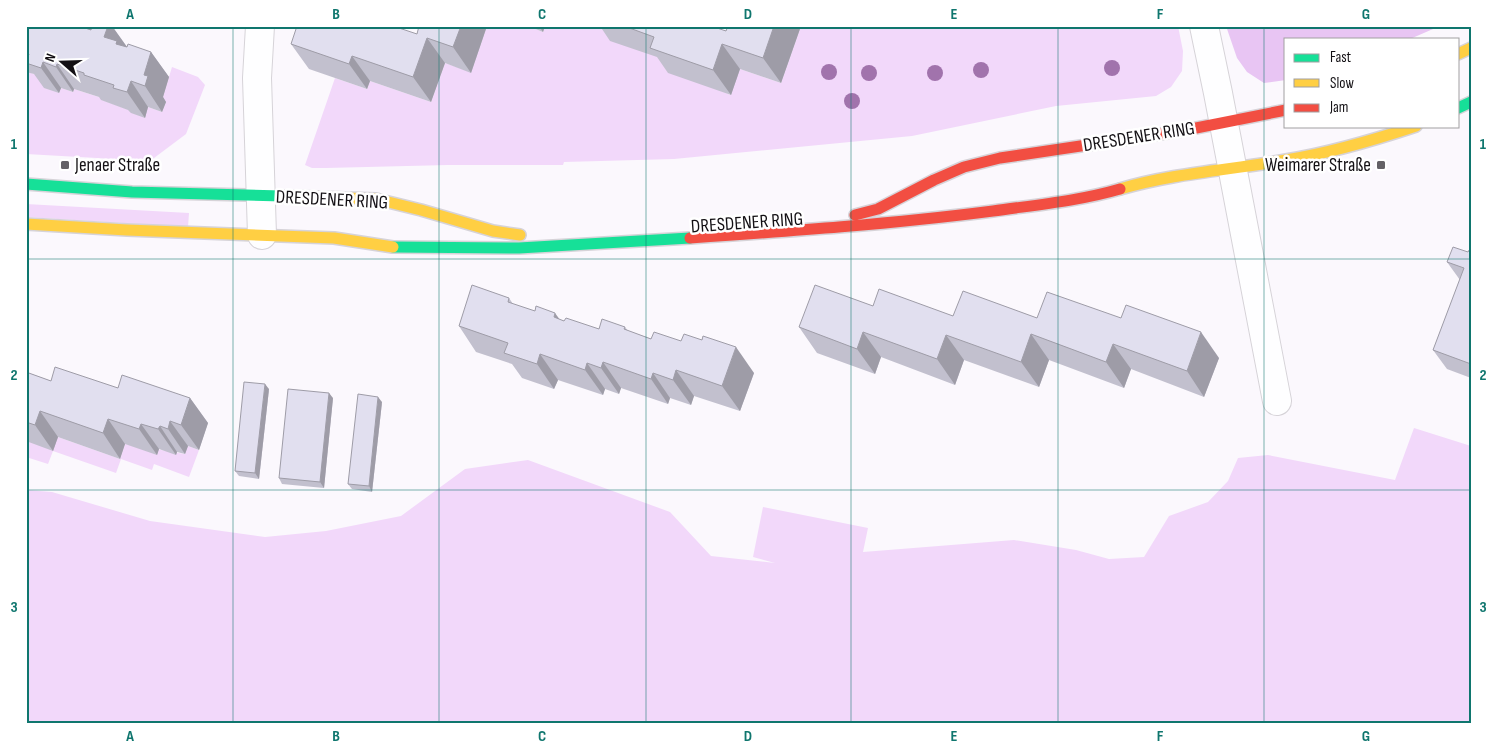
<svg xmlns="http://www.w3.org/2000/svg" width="1497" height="749" font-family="'Sofia Sans Condensed',sans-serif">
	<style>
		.green { fill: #f2d8fa }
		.forest { fill: #e8c5f3 }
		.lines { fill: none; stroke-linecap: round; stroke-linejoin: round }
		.street-casing { stroke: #d6d3d8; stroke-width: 30 }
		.fast-casing { stroke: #d6d3d8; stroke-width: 14 }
		.slow-casing { stroke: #d6d3d8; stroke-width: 14 }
		.jam-casing { stroke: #d6d3d8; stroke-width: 14 }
		.street { stroke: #fefeff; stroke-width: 28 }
		.fast { stroke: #16e098; stroke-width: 11 }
		.slow { stroke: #ffcf43; stroke-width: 11 }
		.jam { stroke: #f24e42; stroke-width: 11 }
		.tree { fill: #a173ac }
		.wall { fill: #c2c0ce }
		.shaded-wall { fill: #9e9ca7 }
		.building { fill: #e1dfef; stroke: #9e9ca7 }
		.grid { fill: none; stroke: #0f766e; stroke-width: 1; stroke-opacity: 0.55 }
		.poi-dot { fill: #646166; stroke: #fff; stroke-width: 2 }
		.labels { text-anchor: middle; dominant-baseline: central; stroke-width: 5; stroke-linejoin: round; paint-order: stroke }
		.street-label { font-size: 19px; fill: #131014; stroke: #fff }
		.poi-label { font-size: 19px; fill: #131014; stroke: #fff; text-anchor: start }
		.neatline { fill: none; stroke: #0f766e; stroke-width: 2 }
		.grid-label { font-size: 16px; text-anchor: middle; font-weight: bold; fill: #0f766e }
	</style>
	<rect width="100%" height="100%" fill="#fbf8fd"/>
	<g class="green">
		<path d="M487,26H528L543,32L545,26H615L672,62L730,95L740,69L781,83L801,26H1178L1183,51L1182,71L1171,87L1156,96L1056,106L912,136L674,159L564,162L563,165H448L326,168H312L305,165L335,78L367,89L370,81L431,102L445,63L471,72Z"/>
		<path d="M172,67L198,77L205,85L186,134L150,161L26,154V71L47,79L59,93L61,88L73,92L74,89L102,98V100L132,111L148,107L162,112L166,102L162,100Z"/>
		<path d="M26,204L189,213L188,227L26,217Z"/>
		<path d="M1414,428L1471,446V723H26V490L52,492L150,521L265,537L326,531L401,516L465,469L528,460L670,512L711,556L775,563L753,557L763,507L868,528L863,552L1014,540L1076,550L1109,559L1144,557L1169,516L1208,502L1228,481L1238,458L1268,455L1395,480Z"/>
		<path d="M58,437L120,459L125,444L185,454L188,446L199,450L189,477L154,464L152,470L121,459L116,473L53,451L48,464L26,457V441Z"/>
	</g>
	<path class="forest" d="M1226,26H1440L1410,39H1286V80L1264,83L1247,72L1237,58Z"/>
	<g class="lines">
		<g class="street-casing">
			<g id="street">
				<path d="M260,26L257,78L262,235"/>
				<path d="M1204,26L1218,93L1277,401"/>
			</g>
		</g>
		<g class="fast-casing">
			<g id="fast">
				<path d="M1458,108L1471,102"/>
				<path d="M26,184L132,192L282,196"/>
				<path d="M393,247L519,248L690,238"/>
			</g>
		</g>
		<g class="slow-casing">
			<g id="slow">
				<path d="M1458,54L1471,48"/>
				<path d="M1120,189C1174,173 1230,170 1286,160C1330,153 1374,140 1416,126"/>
				<path d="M282,196L376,199L421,210L493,231L520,235"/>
				<path d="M26,224L127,230L334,238L393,247"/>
			</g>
		</g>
		<g class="jam-casing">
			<g id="jam">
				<path d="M855,215L878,209L934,180L964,167L1000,158L1181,131L1286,110"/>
				<path d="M690,238C791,231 892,224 993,211C1035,205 1079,201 1120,189"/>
			</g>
		</g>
		<use href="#street" class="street"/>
		<use href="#fast" class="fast"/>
		<use href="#slow" class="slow"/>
		<use href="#jam" class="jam"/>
	</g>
	<g class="tree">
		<circle cx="1112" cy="68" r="8"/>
		<circle cx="981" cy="70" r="8"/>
		<circle cx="829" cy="72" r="8"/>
		<circle cx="869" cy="73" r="8"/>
		<circle cx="935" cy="73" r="8"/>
		<circle cx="852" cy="101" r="8"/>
	</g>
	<g class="wall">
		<path d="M26,26H112L127,47L151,52L169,77L163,97L166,102L162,112L148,107L145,118L131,113L128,110L101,100L99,97L74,89L73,92L61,88L59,93L44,88L34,74L26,72Z"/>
		<path d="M487,26L471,73L445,63L431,102L370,81L367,89L309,69L291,44L417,34Z"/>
		<path d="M528,26H545L543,32Z"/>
		<path d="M600,26H711L726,31L728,26H801L781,83L740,69L731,95L668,73L657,57L610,41Z"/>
		<path d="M1471,247V378L1447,369L1433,350L1460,280L1447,262L1468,252Z"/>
		<path d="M509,298L513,304L560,320L599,329L625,327L628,331L754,373L740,411L694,396L691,405L670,398L668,404L621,388L619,394L605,389L603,395L558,380L554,389L522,378L512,364L476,352L459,326Z"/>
		<path d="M873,306L953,316L1037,318L1219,358L1204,397L1131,369L1124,388L1049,360L1039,387L964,360L955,385L881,357L875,374L817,353L799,327Z"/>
		<path d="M26,372L51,381L118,388L190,398L208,423L199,450L188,446L185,454L177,452L176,455L159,449L157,455L125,444L120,459L58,437L53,451L26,441Z"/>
		<path d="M269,389L259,479L239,476L235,471Z"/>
		<path d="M333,398L324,488L282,484L279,478Z"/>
		<path d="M382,402L372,492L352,489L348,484Z"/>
	</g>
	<g class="shaded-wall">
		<path d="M79,26H94L97,52Z"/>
		<path d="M108,26H112L127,47L122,62L104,37Z"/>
		<path d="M461,26H487L471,73L453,47Z"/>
		<path d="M539,26H545L543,32Z"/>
		<path d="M774,26H801L781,83L763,58Z"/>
		<path d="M427,38L445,63L431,102L413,77Z"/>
		<path d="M722,44L740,69L731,95L713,70Z"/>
		<path d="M151,52L169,77L163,97L166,102L162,112L145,86L144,75Z"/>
		<path d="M352,56L370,81L367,89L349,64Z"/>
		<path d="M43,62L61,88L59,93L41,68Z"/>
		<path d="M57,64L74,89L73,92L56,67Z"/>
		<path d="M131,81L148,107L145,118L127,92Z"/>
		<path d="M555,313L573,338L554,317Z"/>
		<path d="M863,332L881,357L875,374L857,349Z"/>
		<path d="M1201,332L1219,358L1204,397L1187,371Z"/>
		<path d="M1031,334L1049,360L1039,387L1021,362Z"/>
		<path d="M946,335L964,360L955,385L937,359Z"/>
		<path d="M1113,344L1131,369L1124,388L1106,362Z"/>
		<path d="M736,347L754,373L740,411L722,386Z"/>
		<path d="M540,354L558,380L554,389L537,364Z"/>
		<path d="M603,362L621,388L619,394L601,368Z"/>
		<path d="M587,363L605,389L603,395L585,370Z"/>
		<path d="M676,370L694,396L691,405L673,380Z"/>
		<path d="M653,373L670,398L668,404L651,379Z"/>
		<path d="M265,384L269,389L259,479L255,473Z"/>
		<path d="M329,393L333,398L324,488L320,482Z"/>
		<path d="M378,397L382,402L372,492L369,486Z"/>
		<path d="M190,398L208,423L199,450L181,425Z"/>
		<path d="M40,411L58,437L53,451L35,425Z"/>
		<path d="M108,419L125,444L120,459L103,433Z"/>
		<path d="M170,421L188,446L185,454L168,429Z"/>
		<path d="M141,424L159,449L157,455L139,429Z"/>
		<path d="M160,426L177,452L176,455L158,429Z"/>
	</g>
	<g class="building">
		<path d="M26,26H79L91,30L92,26H108L104,37L117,41L116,44L127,47L128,44L151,52L144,75L148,76L145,86L131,81L127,92L113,88L114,85L84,75V73L57,64L56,67L43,62L41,68L26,63L29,54L26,53Z"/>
		<path d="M297,26H393L417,34L419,26H461L453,47L427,38L413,77L352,56L349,64L291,44Z"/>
		<path d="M624,26H711L726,31L728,26H774L763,58L722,44L713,70L650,48L654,37Z"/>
		<path d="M1453,247L1468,252L1471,247V364L1433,350L1464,268L1447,262Z"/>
		<path d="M472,285L509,298L508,302L535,311L536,306L555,313L554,317L564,321L566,318L599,329L602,319L625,327L624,329L651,339L654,332L681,341L684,334L702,340L703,336L736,347L722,386L676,370L673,380L653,373L651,379L603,362L601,368L587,363L585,370L540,354L537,364L504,353L508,343L459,326Z"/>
		<path d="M815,285L873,306L879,289L953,316L963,291L1037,318L1047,292L1121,318L1126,305L1201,332L1187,371L1113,344L1106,362L1031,334L1021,362L946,335L937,359L863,332L857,349L799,327Z"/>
		<path d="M55,367L118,388L122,375L190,398L181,425L170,421L168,429L160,426L158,429L141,424L139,429L108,419L103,433L40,411L35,425L26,422V372L51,381Z"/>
		<path d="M244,382L265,384L255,473L235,471Z"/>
		<path d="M288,389L329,393L320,482L279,478Z"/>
		<path d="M358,394L378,397L369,486L348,484Z"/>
	</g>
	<path class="grid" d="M233,26V723M439,26V723M646,26V723M851,26V723M1058,26V723M1264,26V723M26,259H1471M26,490H1471"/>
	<g class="poi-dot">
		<rect x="60" y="160" width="10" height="10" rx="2.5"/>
		<rect x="1376" y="160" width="10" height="10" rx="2.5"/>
	</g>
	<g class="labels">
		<g class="street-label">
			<text transform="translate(1139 137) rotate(-9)">DRESDENER RING</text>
			<text transform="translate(332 200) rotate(3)">DRESDENER RING</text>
			<text transform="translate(747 223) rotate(-4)">DRESDENER RING</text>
		</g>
		<g class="poi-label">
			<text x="75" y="165">Jenaer Straße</text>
			<text x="1371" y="165" text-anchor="end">Weimarer Straße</text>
		</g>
	</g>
	<rect width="1497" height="749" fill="none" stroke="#ffffff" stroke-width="55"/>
	<rect x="1284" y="38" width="175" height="90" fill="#ffffff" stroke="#a19fa1"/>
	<rect x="1294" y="54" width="25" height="8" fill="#16e098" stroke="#a19fa1"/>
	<text x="1330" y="62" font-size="15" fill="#131014">Fast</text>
	<rect x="1294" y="79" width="25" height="8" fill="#ffcf43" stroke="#a19fa1"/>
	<text x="1330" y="88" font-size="15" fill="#131014">Slow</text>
	<rect x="1294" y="104" width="25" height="8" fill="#f24e42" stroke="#a19fa1"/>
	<text x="1330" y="112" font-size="15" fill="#131014">Jam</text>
	<g transform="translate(62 62) rotate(290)" stroke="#ffffff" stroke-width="4" paint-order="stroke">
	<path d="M0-4L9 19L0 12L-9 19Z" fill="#131014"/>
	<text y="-8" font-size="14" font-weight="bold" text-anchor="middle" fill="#131014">N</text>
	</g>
	<rect x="28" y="28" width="1442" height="694" class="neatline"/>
	<g class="grid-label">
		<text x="130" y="19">A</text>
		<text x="336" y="19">B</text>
		<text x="542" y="19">C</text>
		<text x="748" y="19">D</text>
		<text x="954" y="19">E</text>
		<text x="1160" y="19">F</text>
		<text x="1366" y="19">G</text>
		<text x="14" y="149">1</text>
		<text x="1483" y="149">1</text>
		<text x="14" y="380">2</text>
		<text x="1483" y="380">2</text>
		<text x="14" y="612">3</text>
		<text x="1483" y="612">3</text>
		<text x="130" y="741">A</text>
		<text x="336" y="741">B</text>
		<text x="542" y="741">C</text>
		<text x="748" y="741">D</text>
		<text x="954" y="741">E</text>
		<text x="1160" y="741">F</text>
		<text x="1366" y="741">G</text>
	</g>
</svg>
